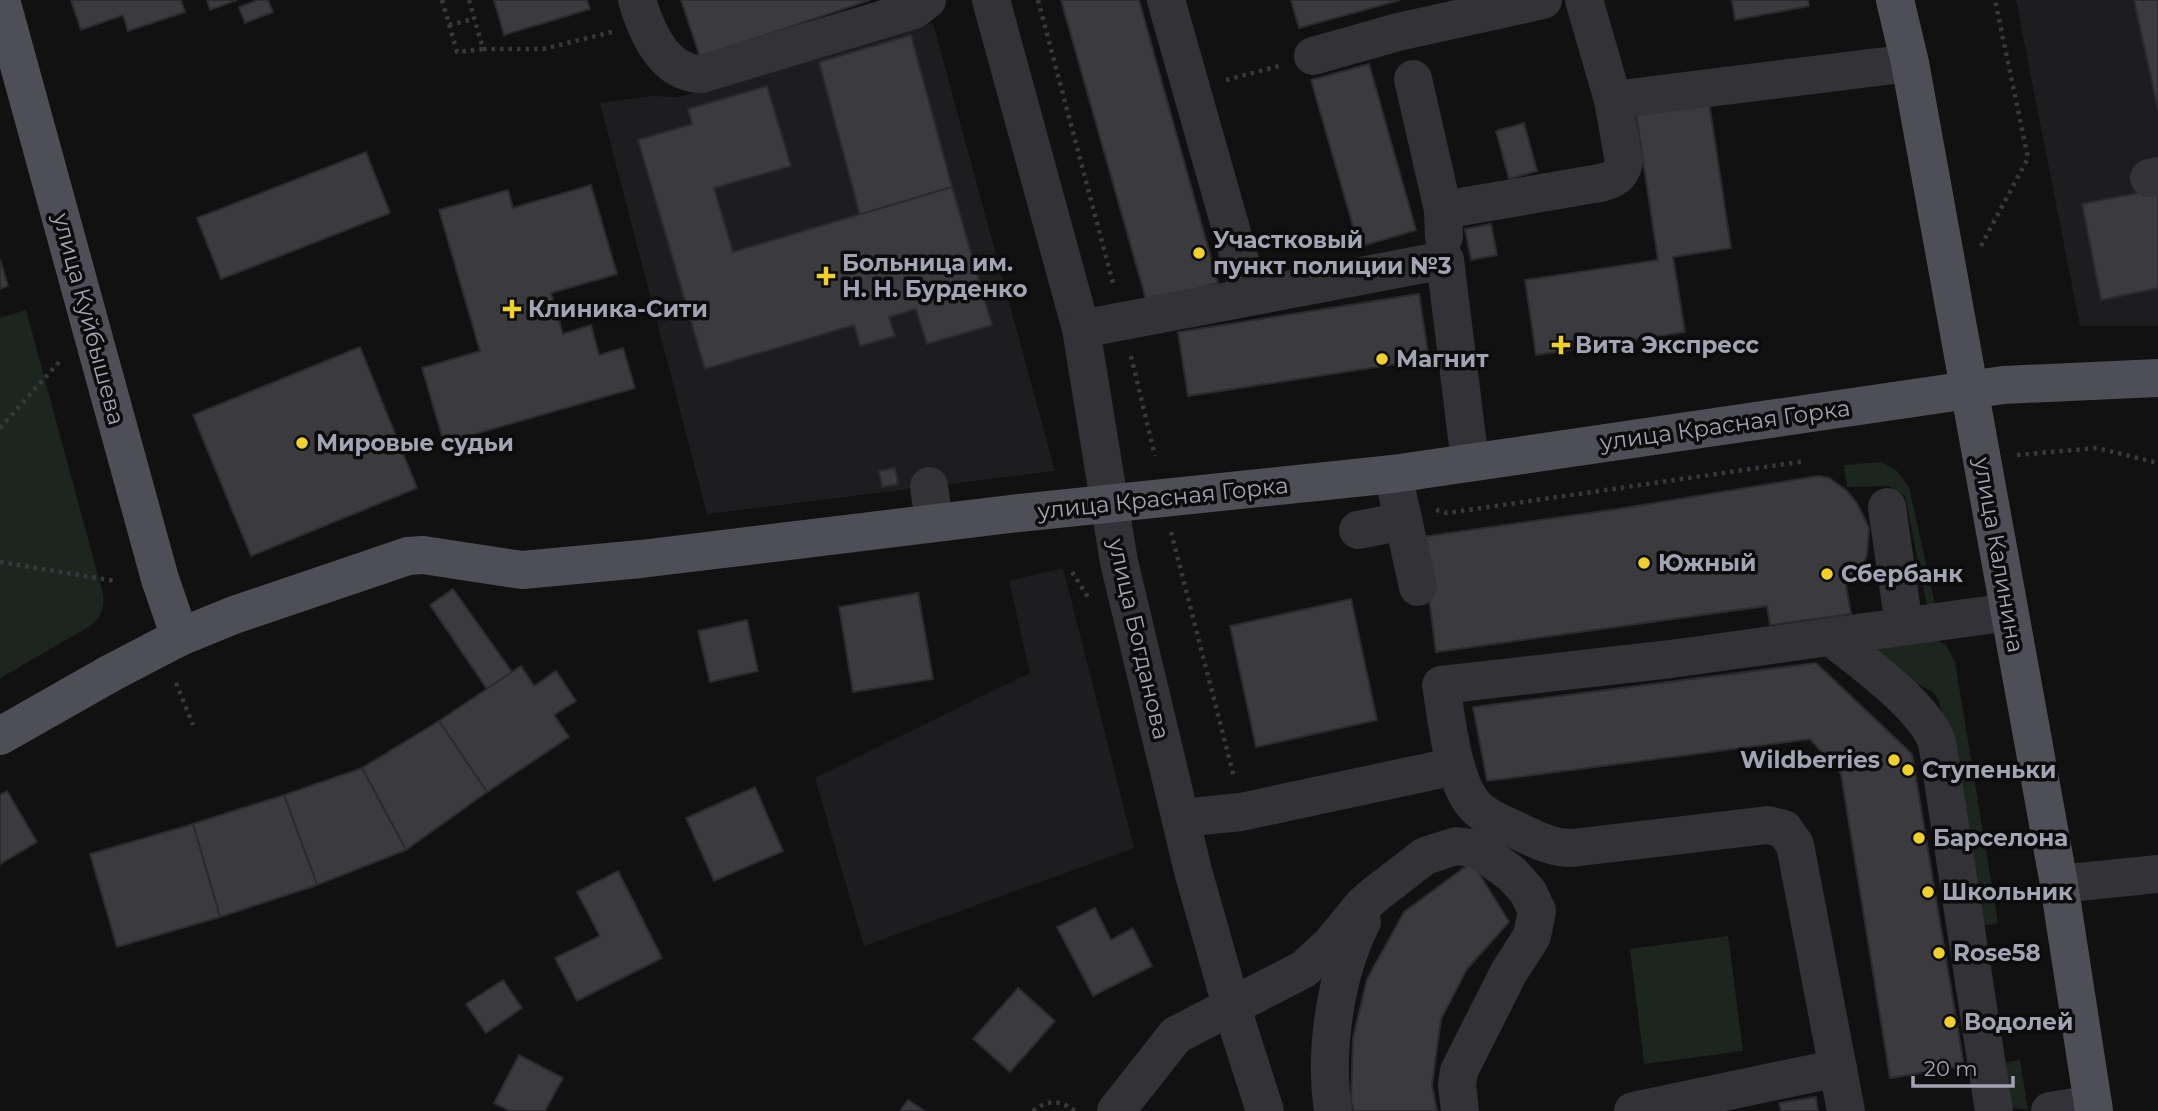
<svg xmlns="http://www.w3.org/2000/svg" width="2158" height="1111" font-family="Montserrat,sans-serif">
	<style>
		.built { fill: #1d1d1f }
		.green { fill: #1d251f }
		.building { fill: #3b3b3f; stroke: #2b2b2e; stroke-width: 2 }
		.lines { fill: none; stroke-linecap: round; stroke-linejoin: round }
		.path { stroke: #38393e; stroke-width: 4.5; stroke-dasharray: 3.5 5; stroke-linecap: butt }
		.minor { stroke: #323237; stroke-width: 38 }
		.major { stroke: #4e4e56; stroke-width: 38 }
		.poi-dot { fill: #f0d02b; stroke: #0c0c0d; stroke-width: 2.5 }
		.labels { text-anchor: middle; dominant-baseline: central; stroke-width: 7; stroke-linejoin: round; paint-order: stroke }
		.poi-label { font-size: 23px; font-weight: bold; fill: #a2a4b3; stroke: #0c0c0d; text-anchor: start }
		.street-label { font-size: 23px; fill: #a2a4b3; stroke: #0c0c0d }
	</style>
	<rect width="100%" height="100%" fill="#111112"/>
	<g class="built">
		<path d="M2016,0H2158V326H2080Z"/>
		<path d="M933,23L1055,471L707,514L600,103L653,96L680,97Z"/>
		<path d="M1063,568L1134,848L864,946L815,778L1030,673L1009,581Z"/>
	</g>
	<g class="green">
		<path d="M26,310L103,594C105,607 101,616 92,625L0,678V318Z"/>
		<path d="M1881,462L1896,470L1909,487L1936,609L1928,611L1905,496L1889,486L1847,487L1844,465Z"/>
		<path d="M1935,639L1946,645L1955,662L1998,923L1976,927L1939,700L1933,692L1881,665L1876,648Z"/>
		<path d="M1728,936L1743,1051L1644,1064L1630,949Z"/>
		<path d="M2020,1060L2028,1110L2011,1107L1998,1064Z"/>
	</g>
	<g class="building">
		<path d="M71,0H181L185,12L128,31L123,15L81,30Z"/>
		<path d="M207,0H237L210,10Z"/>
		<path d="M258,0H268L273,12L245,23L239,7Z"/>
		<path d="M494,0H587L590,9L504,35Z"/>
		<path d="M681,0H870L700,57Z"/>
		<path d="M1061,0H1139L1218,283L1147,303Z"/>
		<path d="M1291,0H1400L1299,28Z"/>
		<path d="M1732,0H1808L1809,6L1735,20Z"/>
		<path d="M2134,0H2158V110Z"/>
		<path d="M911,35L952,187L860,215L819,62Z"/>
		<path d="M1369,64L1416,230L1359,247L1311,80Z"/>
		<path d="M767,86L791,166L714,188L733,252L952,187L992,325L927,344L916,309L889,317L895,336L860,346L854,325L705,369L638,140L692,124L688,109Z"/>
		<path d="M1709,102L1731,248L1673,257L1685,332L1536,355L1525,280L1658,260L1636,114Z"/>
		<path d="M1524,123L1537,171L1509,179L1496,131Z"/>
		<path d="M366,152L390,213L221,279L197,218Z"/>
		<path d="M591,185L617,274L551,293L563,334L591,325L599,355L623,348L635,388L444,443L422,368L480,351L439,210L508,190L513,208Z"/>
		<path d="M2158,189V288L2101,300L2082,204Z"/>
		<path d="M1491,224L1497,255L1471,260L1465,229Z"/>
		<path d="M0,259L8,286L0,289Z"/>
		<path d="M1419,294L1429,359L1188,396L1178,332Z"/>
		<path d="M360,347L417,488L251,556L193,415Z"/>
		<path d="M895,468L898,484L882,487L879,471Z"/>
		<path d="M1818,476L1829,478L1846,490L1857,503L1869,528L1867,555L1861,570L1846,586L1851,614L1770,625L1767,606L1436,652L1421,537L1618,509Z"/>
		<path d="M453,589L512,672L487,689L430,605Z"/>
		<path d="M918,593L933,679L853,692L839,607Z"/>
		<path d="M1351,599L1377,720L1256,747L1230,626Z"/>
		<path d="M747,620L758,671L710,682L698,631Z"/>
		<path d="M1816,663L1912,754L1964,1066L1890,1078L1841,774L1810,739L1487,781L1473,707Z"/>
		<path d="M521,666L534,686L556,671L576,701L554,715L569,737L487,792L439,721Z"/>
		<path d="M439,721L487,792L406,850L362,768Z"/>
		<path d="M362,768L406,850L317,885L284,795Z"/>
		<path d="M755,787L783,851L714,881L686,818Z"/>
		<path d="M7,791L37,842L0,864V795Z"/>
		<path d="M284,795L317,885L220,917L193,824Z"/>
		<path d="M193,824L220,917L117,947L90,854Z"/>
		<path d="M1472,862L1509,922L1467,969L1441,1019L1432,1085L1437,1111H1354L1351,1101L1353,1038L1367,979L1404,912Z"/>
		<path d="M618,871L662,958L577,1001L555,958L600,936L577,892Z"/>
		<path d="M1095,908L1111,940L1133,928L1152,966L1093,996L1057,927Z"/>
		<path d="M503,980L522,1008L486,1033L466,1004Z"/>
		<path d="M1018,988L1055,1021L1010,1072L973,1039Z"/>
		<path d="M519,1055L563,1078L545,1111H510L494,1103Z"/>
		<path d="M1816,1097L1818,1111H1781L1779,1103Z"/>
		<path d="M908,1100L925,1111H900Z"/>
	</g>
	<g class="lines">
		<g class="path">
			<path d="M442,0L457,52L483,49"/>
			<path d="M469,0L483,49H543L612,32"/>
			<path d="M1038,0L1114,287"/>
			<path d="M449,25L474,19"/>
			<path d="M1226,80L1279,66"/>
			<path d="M1981,246L2028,158L1995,0"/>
			<path d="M1131,356L1155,456"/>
			<path d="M0,428L59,362"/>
			<path d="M2017,455L2097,448L2158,463"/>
			<path d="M1436,510L1447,513L1806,461"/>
			<path d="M1171,532L1234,777"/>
			<path d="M0,562L115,581"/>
			<path d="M1072,572L1088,597"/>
			<path d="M176,683L193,725"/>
			<path d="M1033,1111C1047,1099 1061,1100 1075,1111"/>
		</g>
		<g class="minor">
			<path d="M637,0C646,31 664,73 701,74L914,10L927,0"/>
			<path d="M991,0L1081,329L1119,562L1193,871L1231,1005L1265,1111"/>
			<path d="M1166,0L1250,296"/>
			<path d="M1584,0L1613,100"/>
			<path d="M1313,56L1398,32L1543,0"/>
			<path d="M1413,79L1443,210L1444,237"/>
			<path d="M2149,178L2158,176"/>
			<path d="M1443,210L1600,183C1613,180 1621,176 1624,162L1613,100L1910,63"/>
			<path d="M1081,329L1445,260L1470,462"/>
			<path d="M1393,474L1418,587"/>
			<path d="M929,486L934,523"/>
			<path d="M1887,507L1904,626"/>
			<path d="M1358,530L1403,521"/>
			<path d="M1831,637C1863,663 1923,705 1937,742L1994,1111"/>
			<path d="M1181,818L1241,812L1456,766"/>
			<path d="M2059,884L2158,874"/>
			<path d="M1116,1111L1176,1035L1304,969L1330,945L1363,905L1377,893L1425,856L1456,846L1471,848L1483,853L1512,874L1528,892L1537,911L1532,936L1509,972L1459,1071L1457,1085L1460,1111"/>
			<path d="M1333,1111C1324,1052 1335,975 1362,922"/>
			<path d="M1633,1111L1838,1068"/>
			<path d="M1846,1111L1795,845L1784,829L1768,825L1572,848C1551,848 1535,839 1516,830C1503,824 1489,819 1478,809C1452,785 1447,719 1441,685L1671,659L2009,612"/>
			<path d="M2050,1111L2093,1104"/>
		</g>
		<g class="major">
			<path d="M1,0L160,579L180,637"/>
			<path d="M1895,0L1910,63L2059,884L2094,1111"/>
			<path d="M0,736L111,673L180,637L234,615L408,556L423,555L522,570L641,559L1010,514L1393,474L2003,385L2158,378"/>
		</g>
	</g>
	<g class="poi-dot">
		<circle cx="1199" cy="253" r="7"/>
		<path d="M822.5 265.5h7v7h7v7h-7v7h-7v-7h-7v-7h7z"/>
		<path d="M508.5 298.5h7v7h7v7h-7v7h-7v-7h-7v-7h7z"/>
		<path d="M1557.5 334.5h7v7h7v7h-7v7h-7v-7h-7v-7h7z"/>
		<circle cx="1382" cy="359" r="7"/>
		<circle cx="302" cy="443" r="7"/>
		<circle cx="1644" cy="563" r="7"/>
		<circle cx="1827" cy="574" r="7"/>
		<circle cx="1894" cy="760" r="7"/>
		<circle cx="1908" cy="770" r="7"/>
		<circle cx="1919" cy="838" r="7"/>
		<circle cx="1928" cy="892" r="7"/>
		<circle cx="1939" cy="953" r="7"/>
		<circle cx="1950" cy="1022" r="7"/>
	</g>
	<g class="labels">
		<g class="poi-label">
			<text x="1213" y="240">Участковый<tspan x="1213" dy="26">пункт полиции №3</tspan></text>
			<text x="842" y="263">Больница им.<tspan x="842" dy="26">Н. Н. Бурденко</tspan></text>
			<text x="528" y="309">Клиника-Сити</text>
			<text x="1575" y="345">Вита Экспресс</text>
			<text x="1396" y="359">Магнит</text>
			<text x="316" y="443">Мировые судьи</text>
			<text x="1658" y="563">Южный</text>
			<text x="1841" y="574">Сбербанк</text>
			<text x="1880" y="760" text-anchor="end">Wildberries</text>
			<text x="1922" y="770">Ступеньки</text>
			<text x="1933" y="838">Барселона</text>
			<text x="1942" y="892">Школьник</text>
			<text x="1953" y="953">Rose58</text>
			<text x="1964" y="1022">Водолей</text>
		</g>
		<g class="street-label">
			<text transform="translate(89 319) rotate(75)">улица Куйбышева</text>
			<text transform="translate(1725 425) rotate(-8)">улица Красная Горка</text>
			<text transform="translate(1163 498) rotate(-6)">улица Красная Горка</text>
			<text transform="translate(1999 555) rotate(80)">улица Калинина</text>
			<text transform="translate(1139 639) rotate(77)">улица Богданова</text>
		</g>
	</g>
	<path d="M1913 1076v10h100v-10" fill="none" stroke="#a2a4b3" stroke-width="3.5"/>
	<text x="1924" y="1076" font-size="21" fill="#a2a4b3" stroke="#0c0c0d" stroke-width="5" paint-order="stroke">20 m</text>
</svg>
